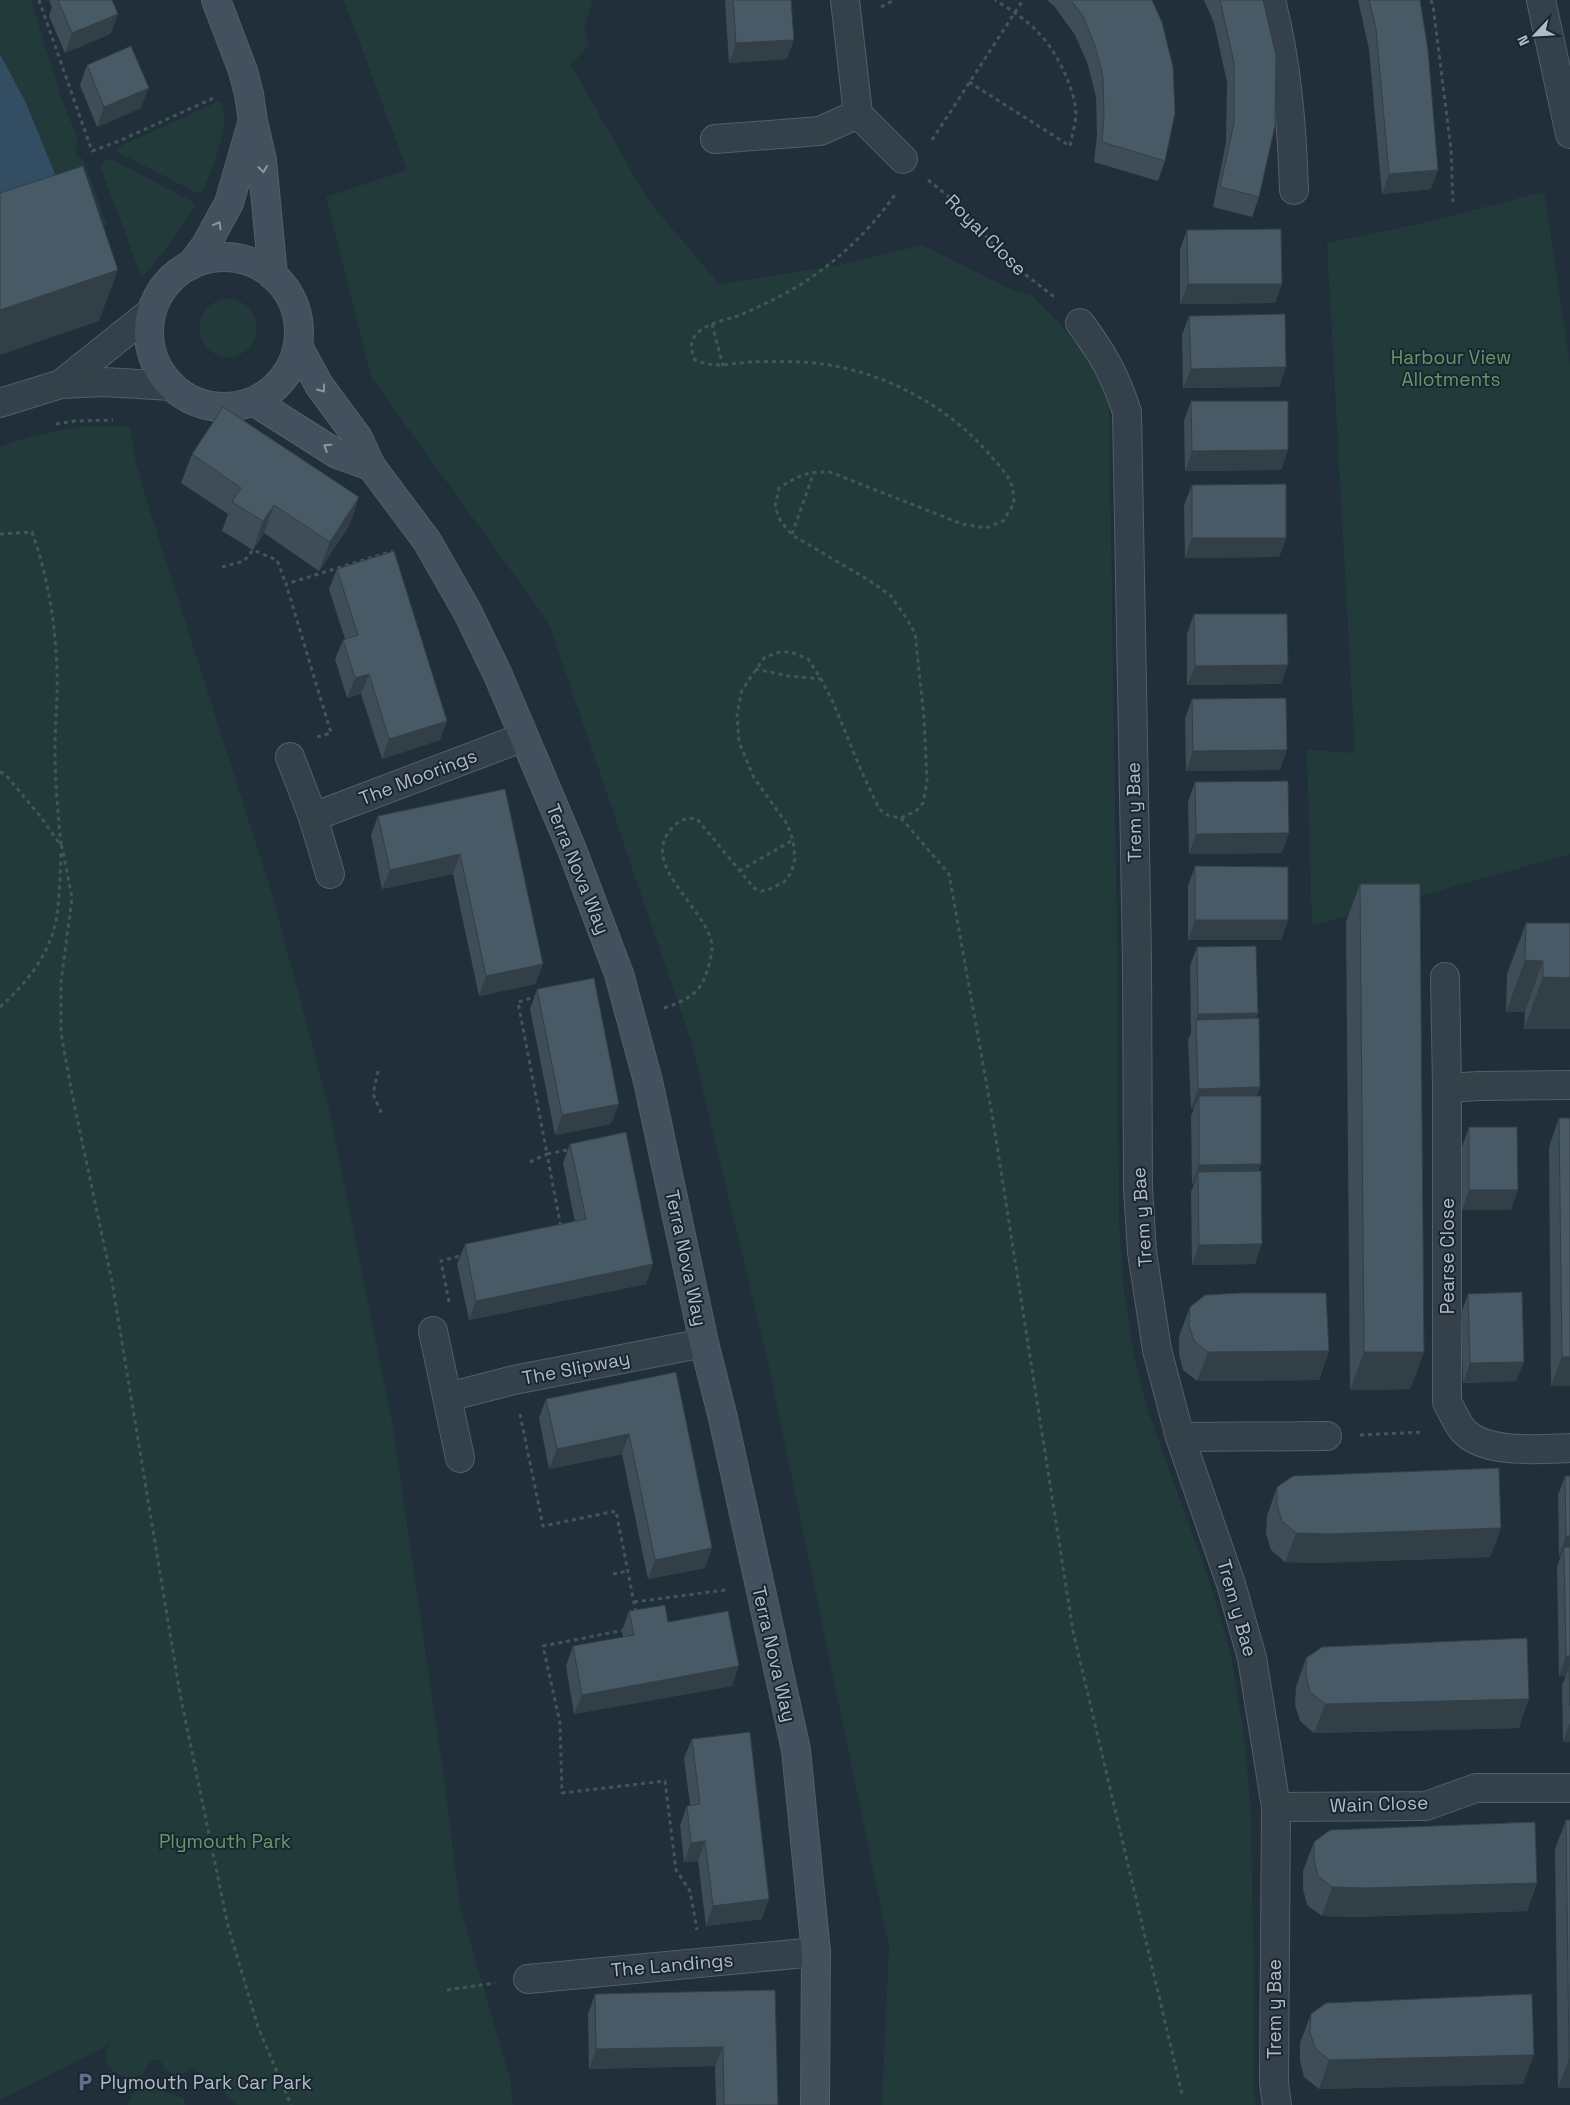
<svg xmlns="http://www.w3.org/2000/svg" width="1570" height="2105" font-family="'Space Grotesk',sans-serif">
	<style>
		.green { fill: #223b3a }
		.water { fill: #334e62 }
		.lines { fill: none; stroke-linecap: round; stroke-linejoin: round }
		.street-casing { stroke: #525f68; stroke-width: 30 }
		.secondary-casing { stroke: #525f68; stroke-width: 30 }
		.path { stroke: #405756; stroke-width: 3; stroke-dasharray: 4 4; stroke-linecap: butt }
		.street { stroke: #34414a; stroke-width: 28 }
		.secondary { stroke: #42515d; stroke-width: 28 }
		.wall { fill: #3e4d58 }
		.shaded-wall { fill: #323f47 }
		.building { fill: #485a66; stroke: #323f47 }
		.oneway { stroke: #8997a2 }
		.labels { text-anchor: middle; dominant-baseline: central; stroke-width: 4; stroke-linejoin: round; paint-order: stroke }
		.street-label { font-size: 19px; fill: #afbcc7; stroke: #1a262f }
		.park-label { font-size: 19px; fill: #659869; stroke: #1a262f }
		.poi-label { font-size: 19px; fill: #afbcc7; stroke: #1a262f; text-anchor: start }
	</style>
	<rect width="100%" height="100%" fill="#212f3a"/>
	<g class="green">
		<path d="M0,0H31L61,97L77,137L76,156L83,159L107,225L88,231L60,186L26,103L0,54Z"/>
		<path d="M344,0H593L584,27L589,45L571,65L647,199L719,284L841,265L922,245L1012,290L1031,295L1057,321L1082,351L1099,381L1109,403L1117,937L1119,1223L1124,1292L1134,1357L1148,1411L1209,1580L1230,1650L1244,1735L1251,1815L1254,2008V2091L1256,2105H882L889,1946L768,1362L692,1044L549,623L371,377L326,197L407,170Z"/>
		<path d="M220,101C233,121 211,173 201,194L193,191L116,151L122,145Z"/>
		<path d="M105,160H113L191,201L195,206L172,241L142,278L101,168L103,162Z"/>
		<path d="M1544,192L1570,364V854L1312,926L1307,750L1355,753L1327,243L1419,224Z"/>
		<circle cx="228" cy="328" r="29"/>
		<path d="M83,426L130,427L136,463L149,508L272,894L328,1105L392,1422L445,1786L460,1907L510,2079L513,2105H236L217,2083L191,2068L190,2070L178,2076L165,2069L160,2060H153L148,2064L143,2074C128,2080 119,2077 107,2066L106,2053L110,2044L0,2100V447L33,436Z"/>
		<path d="M146,2086L184,2098L185,2105H128L132,2094Z"/>
	</g>
	<path class="water" d="M0,54L26,103L60,186L0,208Z"/>
	<g class="lines">
		<g class="street-casing">
			<g id="street">
				<path d="M845,0L858,114L903,159"/>
				<path d="M1271,0C1287,63 1292,126 1294,190"/>
				<path d="M1541,0L1570,134"/>
				<path d="M715,139L820,131L858,114"/>
				<path d="M1080,323C1103,354 1115,375 1127,412L1137,960L1138,1187L1142,1252L1157,1350L1180,1437L1231,1584L1252,1658L1265,1738L1276,1807L1274,2083L1277,2105"/>
				<path d="M61,384L151,312"/>
				<path d="M0,403L61,384L104,382L172,386"/>
				<path d="M290,757L313,817L330,874"/>
				<path d="M313,817L524,737"/>
				<path d="M1445,977L1447,1088"/>
				<path d="M1570,1085L1479,1086L1447,1088V1402C1452,1411 1456,1421 1462,1429C1483,1455 1540,1449 1570,1448"/>
				<path d="M433,1331L460,1458"/>
				<path d="M448,1397L514,1380L704,1343"/>
				<path d="M1180,1437L1327,1436"/>
				<path d="M1276,1807L1426,1806L1476,1788H1570"/>
				<path d="M528,1979L816,1952"/>
			</g>
		</g>
		<g class="secondary-casing">
			<g id="secondary">
				<path d="M216,0L243,71L249,94L253,121L262,160L273,276"/>
				<circle cx="224" cy="332" r="75"/>
				<path d="M191,265L206,245L229,203L252,124"/>
				<path d="M298,346L319,385L358,438L371,466L427,541L467,611L498,675L571,847L619,974L648,1081L704,1343L723,1418L796,1750L816,1952L815,2105"/>
				<path d="M255,402L337,454L371,466"/>
			</g>
		</g>
		<g class="path">
			<path d="M39,0L92,151L119,141L216,97"/>
			<path d="M1431,0L1433,6L1451,149L1453,202"/>
			<path d="M881,7L894,0"/>
			<path d="M969,82L1070,146C1072,136 1075,125 1076,115C1076,104 1072,91 1068,81C1052,41 1032,22 995,0"/>
			<path d="M932,140L1023,0"/>
			<path d="M928,180L948,196L1013,265L1057,299"/>
			<path d="M712,324L723,366"/>
			<path d="M56,424L75,421L113,420"/>
			<path d="M0,534L32,532C48,576 55,622 57,670C58,697 55,723 55,750C55,782 58,813 61,845"/>
			<path d="M792,534L814,472"/>
			<path d="M222,567L244,561L253,550L277,560L286,584"/>
			<path d="M755,669L789,676L821,679"/>
			<path d="M317,737L331,733L286,584L393,551"/>
			<path d="M0,772L5,774L40,816L62,847L72,898L61,982V1033L72,1094L112,1282L180,1694L228,1926L258,2027L291,2105"/>
			<path d="M901,818L949,874L993,1120L1073,1631L1182,2094"/>
			<path d="M739,871L793,840"/>
			<path d="M538,996L518,1002L547,1154L572,1149"/>
			<path d="M0,1007C24,985 45,961 54,929C60,909 60,873 61,851"/>
			<path d="M664,1008C685,1001 701,994 707,971C709,964 712,955 712,948C712,911 635,865 673,827C680,820 687,817 697,819L754,888L761,891L768,890L784,882L791,873L795,859L793,840L787,824L754,778L739,742L737,714L742,690L764,658L779,652H791L808,659L821,679L833,702L860,768L879,809L889,816L901,818L916,811L923,803L927,782L924,718L915,633L905,616L890,595L867,579L792,535L780,520L775,507L779,488C798,476 807,471 830,472L962,524L986,528L1003,521L1014,504C1014,498 1013,491 1012,486C1008,474 997,463 990,455C948,406 886,373 823,364C801,361 772,361 750,362C729,363 717,369 695,360C690,348 689,339 701,330C712,322 727,320 740,315C748,312 756,308 764,304C817,280 863,241 896,193"/>
			<path d="M378,1071L373,1094L382,1114"/>
			<path d="M530,1162L547,1154L561,1228"/>
			<path d="M449,1302L441,1261L463,1255"/>
			<path d="M520,1414L543,1526L616,1511L636,1613"/>
			<path d="M1360,1435L1424,1432"/>
			<path d="M613,1574L628,1571"/>
			<path d="M634,1602L725,1590"/>
			<path d="M625,1630L543,1646L560,1723L562,1793L665,1781L676,1870L690,1891L697,1930"/>
			<path d="M447,1990L495,1983"/>
		</g>
		<use href="#street" class="street"/>
		<use href="#secondary" class="secondary"/>
	</g>
	<g class="wall">
		<path d="M49,0H112L118,14L110,34L65,53L49,16L52,7Z"/>
		<path d="M725,0H791L787,59L729,63Z"/>
		<path d="M1047,0H1152L1165,161L1158,181L1094,162L1097,135L1096,97L1088,65L1075,35L1054,6Z"/>
		<path d="M1204,0H1263L1259,197L1252,217L1213,207L1226,143L1227,82L1214,23Z"/>
		<path d="M1358,0H1420L1431,189L1382,194L1369,49Z"/>
		<path d="M87,65L141,108L97,127L80,85Z"/>
		<path d="M1187,230L1282,284L1275,303L1180,304V249Z"/>
		<path d="M1189,316L1286,367L1279,387L1183,388L1182,335Z"/>
		<path d="M1191,401L1288,450L1281,470L1185,471L1184,421Z"/>
		<path d="M192,454L359,497L349,526L319,571L264,533L253,550L222,531L228,514L181,483Z"/>
		<path d="M1192,485L1286,538L1279,557L1185,558L1184,505Z"/>
		<path d="M337,569L440,740L382,759L361,694L347,698L335,659L343,640L345,639L329,589Z"/>
		<path d="M1194,614L1281,684L1187,685V634Z"/>
		<path d="M1192,699L1280,770L1186,771L1185,719Z"/>
		<path d="M1195,782L1282,853L1189,854L1188,802Z"/>
		<path d="M505,789L543,964L535,984L479,996L453,874L382,889L371,835L378,816Z"/>
		<path d="M1195,866L1288,920L1281,940H1188V886Z"/>
		<path d="M1360,884L1424,1352L1410,1389L1350,1390L1346,922Z"/>
		<path d="M1526,923H1570V1029H1524L1525,1012H1506L1507,974Z"/>
		<path d="M1197,947L1256,1018L1260,1087L1257,1096L1259,1171L1255,1264L1192,1265L1191,1192L1194,1184H1192L1191,1116L1194,1109H1191L1188,1040L1191,1033L1190,966Z"/>
		<path d="M537,989L611,1124L555,1135L530,1009Z"/>
		<path d="M1559,1118H1570V1386H1551L1549,1147Z"/>
		<path d="M1469,1127L1511,1210H1462V1147Z"/>
		<path d="M570,1144L646,1284L469,1320L457,1264L465,1244L575,1222L563,1163Z"/>
		<path d="M1468,1294L1524,1362L1516,1381L1463,1383L1461,1313Z"/>
		<path d="M1190,1307L1329,1351L1319,1380L1197,1381L1183,1370L1179,1354V1336Z"/>
		<path d="M676,1372L705,1568L648,1579L622,1454L549,1469L539,1418L546,1399Z"/>
		<path d="M1565,1476H1570V1742H1563L1562,1685L1566,1676H1559L1557,1567L1561,1556H1559L1558,1495Z"/>
		<path d="M1277,1487L1501,1528L1490,1557L1319,1563L1285,1562L1271,1550L1266,1534L1267,1516Z"/>
		<path d="M629,1611L732,1686L574,1714L566,1666L573,1646L623,1637L622,1631Z"/>
		<path d="M1306,1658L1519,1728L1314,1733L1300,1721L1295,1705L1296,1687Z"/>
		<path d="M692,1739L762,1919L706,1926L698,1861L684,1862L680,1825L687,1806L690,1805L684,1758Z"/>
		<path d="M1566,1820L1570,2088H1558L1555,1849Z"/>
		<path d="M1314,1842L1537,1883L1527,1911L1356,1917L1322,1916L1307,1905L1303,1889V1871Z"/>
		<path d="M775,1990L778,2105H716L715,2066L589,2069L588,2014L595,1994Z"/>
		<path d="M1311,2014L1523,2084L1319,2089L1304,2077L1300,2061V2043Z"/>
	</g>
	<g class="shaded-wall">
		<path d="M118,14L110,34L65,53L72,33Z"/>
		<path d="M794,40L787,59L729,63L736,43Z"/>
		<path d="M149,88L141,108L97,127L104,107Z"/>
		<path d="M1438,170L1431,189L1382,194L1389,174Z"/>
		<path d="M118,270L99,321L0,355V310Z"/>
		<path d="M1188,284H1282L1275,303L1180,304Z"/>
		<path d="M1286,367L1279,387L1183,388L1191,369Z"/>
		<path d="M1288,450L1281,470L1185,471L1192,451Z"/>
		<path d="M359,497L349,526L319,571L330,542Z"/>
		<path d="M274,505L264,533L253,550L263,521Z"/>
		<path d="M1192,538H1286L1279,557L1185,558Z"/>
		<path d="M1288,665L1281,684L1187,685L1195,666Z"/>
		<path d="M369,674L361,694L347,698L355,678Z"/>
		<path d="M447,721L440,740L382,759L389,739Z"/>
		<path d="M1287,750L1280,770L1186,771L1193,751Z"/>
		<path d="M1289,833L1282,853L1189,854L1196,834Z"/>
		<path d="M460,854L453,874L382,889L390,870Z"/>
		<path d="M1195,920H1288L1281,940H1188Z"/>
		<path d="M1525,960L1543,961L1525,1012H1506Z"/>
		<path d="M543,964L535,984L479,996L486,976Z"/>
		<path d="M1543,977L1570,978V1029H1524Z"/>
		<path d="M1258,1013L1251,1033L1196,1021L1198,1014Z"/>
		<path d="M1260,1087L1253,1107L1199,1096L1194,1109H1191L1198,1089Z"/>
		<path d="M619,1104L611,1124L555,1135L562,1115Z"/>
		<path d="M1261,1164L1254,1184L1198,1172L1194,1184H1192L1199,1165Z"/>
		<path d="M1469,1190H1518L1511,1210H1462Z"/>
		<path d="M1262,1244L1255,1264L1192,1265L1199,1245Z"/>
		<path d="M653,1264L646,1284L469,1320L476,1301Z"/>
		<path d="M1329,1351L1319,1380L1197,1381L1208,1352Z"/>
		<path d="M1364,1352H1424L1410,1389L1350,1390Z"/>
		<path d="M1562,1357H1570V1386H1551Z"/>
		<path d="M1524,1362L1516,1381L1463,1383L1470,1363Z"/>
		<path d="M629,1434L622,1454L549,1469L557,1449Z"/>
		<path d="M1501,1528L1490,1557L1319,1563L1285,1562L1296,1533Z"/>
		<path d="M1566,1536H1570V1556L1564,1547L1561,1556H1559Z"/>
		<path d="M712,1548L705,1568L648,1579L655,1560Z"/>
		<path d="M1566,1656H1570V1675L1569,1665L1566,1676H1559Z"/>
		<path d="M739,1666L732,1686L574,1714L582,1695Z"/>
		<path d="M1529,1699L1519,1728L1314,1733L1325,1704Z"/>
		<path d="M1570,1723V1742H1563Z"/>
		<path d="M705,1841L698,1861L684,1862L691,1843Z"/>
		<path d="M1537,1883L1527,1911L1356,1917L1322,1916L1332,1887Z"/>
		<path d="M769,1899L762,1919L706,1926L713,1906Z"/>
		<path d="M723,2047L715,2066L589,2069L596,2049Z"/>
		<path d="M1534,2055L1523,2084L1319,2089L1329,2060Z"/>
		<path d="M1569,2059H1570V2088H1558Z"/>
	</g>
	<g class="building">
		<path d="M58,0H112L118,14L72,33Z"/>
		<path d="M733,0H791L794,40L736,43Z"/>
		<path d="M1071,0H1152L1162,22L1173,67L1175,113L1165,161L1102,142L1104,115L1103,77L1095,46L1083,16Z"/>
		<path d="M1220,0H1263L1276,55L1275,126L1259,197L1220,187L1234,123V63Z"/>
		<path d="M1369,0H1420L1428,50L1438,170L1389,174L1376,29Z"/>
		<path d="M131,46L149,88L104,107L87,65Z"/>
		<path d="M83,166L118,270L0,310V193Z"/>
		<path d="M1281,229L1282,284H1188L1187,230Z"/>
		<path d="M1285,314L1286,367L1191,369L1189,316Z"/>
		<path d="M1191,401H1288V450L1192,451Z"/>
		<path d="M223,407L359,497L330,542L274,505L263,521L232,502L241,488L192,454Z"/>
		<path d="M1286,484V538H1192V485Z"/>
		<path d="M394,551L447,721L389,739L369,674L355,678L343,640L358,635L337,569Z"/>
		<path d="M1194,614H1287L1288,665L1195,666Z"/>
		<path d="M1286,698L1287,750L1193,751L1192,699Z"/>
		<path d="M1288,781L1289,833L1196,834L1195,782Z"/>
		<path d="M505,789L543,964L486,976L460,854L390,870L378,816Z"/>
		<path d="M1195,866L1288,867V920H1195Z"/>
		<path d="M1360,884H1420L1424,1352H1364Z"/>
		<path d="M1526,923H1570V978L1543,977V961L1525,960Z"/>
		<path d="M1256,946L1258,1013L1198,1014L1197,947Z"/>
		<path d="M594,978L619,1104L562,1115L537,989Z"/>
		<path d="M1259,1018L1260,1087L1198,1089L1196,1020Z"/>
		<path d="M1199,1096H1261V1164L1199,1165Z"/>
		<path d="M1559,1118H1570V1357H1562Z"/>
		<path d="M1469,1127H1517L1518,1190H1469Z"/>
		<path d="M626,1132L653,1264L476,1301L465,1244L586,1219L570,1144Z"/>
		<path d="M1261,1171L1262,1244L1199,1245L1198,1172Z"/>
		<path d="M1522,1292L1524,1362L1470,1363L1468,1294Z"/>
		<path d="M1240,1293H1326L1329,1351L1208,1352L1194,1341L1189,1325L1190,1307L1205,1295Z"/>
		<path d="M676,1372L712,1548L655,1560L629,1434L557,1449L546,1399Z"/>
		<path d="M1499,1468L1501,1528L1330,1534L1296,1533L1282,1521L1277,1505V1487L1293,1476Z"/>
		<path d="M1565,1476H1570V1536H1566Z"/>
		<path d="M1564,1547H1570V1656H1566Z"/>
		<path d="M665,1605L668,1622L728,1611L739,1666L582,1695L573,1646L634,1635L629,1611Z"/>
		<path d="M1527,1638L1529,1699L1325,1704L1310,1692L1306,1676V1658L1322,1647Z"/>
		<path d="M1569,1665H1570V1706Z"/>
		<path d="M750,1732L769,1899L713,1906L705,1841L691,1843L687,1806L700,1804L692,1739Z"/>
		<path d="M1566,1820H1570V2059H1569Z"/>
		<path d="M1535,1822L1537,1883L1366,1888L1332,1887L1318,1876L1314,1860V1842L1330,1830Z"/>
		<path d="M775,1990L778,2105H724L723,2047L596,2049L595,1994Z"/>
		<path d="M1532,1994L1534,2055L1329,2060L1315,2048L1310,2032L1311,2014L1326,2003Z"/>
	</g>
	<defs><path id="oneway-chevron" d="M-2-3.5L2.5 0L-2 3.5" fill="none" stroke-width="1.6" stroke-linecap="round" stroke-linejoin="round" transform="scale(1.25)"/></defs>
	<g class="oneway">
		<use href="#oneway-chevron" transform="translate(263 169) rotate(84)"/>
		<use href="#oneway-chevron" transform="translate(218 225) rotate(-61)"/>
		<use href="#oneway-chevron" transform="translate(322 389) rotate(55)"/>
		<use href="#oneway-chevron" transform="translate(327 447) rotate(-147)"/>
	</g>
	<defs>
		<g id="parking-bare" transform="scale(1.5)"><path d="M-3.5-5.5H1a3.5 3.5 0 0 1 0 7H-1V5.5H-3.5ZM-1-3.4V-.6H.8a1.4 1.4 0 0 0 0-2.8Z" fill="#5c6f8a" stroke="#1a262f" stroke-width="2.5" paint-order="stroke"/></g>
	</defs>
	<g fill-rule="evenodd">
		<use href="#parking-bare" x="85" y="2082"/>
	</g>
	<g class="labels">
		<g class="street-label">
			<text transform="translate(986 235) rotate(45)">Royal Close</text>
			<text transform="translate(418 777) rotate(-21)">The Moorings</text>
			<text transform="translate(1134 812) rotate(-91)">Trem y Bae</text>
			<text transform="translate(578 869) rotate(68)">Terra Nova Way</text>
			<text transform="translate(1142 1217) rotate(-94)">Trem y Bae</text>
			<text transform="translate(1447 1256) rotate(-90)">Pearse Close</text>
			<text transform="translate(686 1258) rotate(78)">Terra Nova Way</text>
			<text transform="translate(576 1368) rotate(-11)">The Slipway</text>
			<text transform="translate(1237 1608) rotate(74)">Trem y Bae</text>
			<text transform="translate(774 1654) rotate(77)">Terra Nova Way</text>
			<text transform="translate(1379 1804) rotate(-2)">Wain Close</text>
			<text transform="translate(672 1965) rotate(-5)">The Landings</text>
			<text transform="translate(1274 2009) rotate(-90)">Trem y Bae</text>
		</g>
		<g class="park-label">
			<text x="1451" y="357">Harbour View<tspan x="1451" dy="22">Allotments</tspan></text>
			<text x="225" y="1841">Plymouth Park</text>
		</g>
		<g class="poi-label">
			<text x="100" y="2082">Plymouth Park Car Park</text>
		</g>
	</g>
	<g transform="translate(1535 35) rotate(245)" stroke="#1a262f" stroke-width="4" paint-order="stroke">
	<path d="M0-4L9 19L0 12L-9 19Z" fill="#afbcc7"/>
	<text y="-8" font-size="14" font-weight="bold" text-anchor="middle" fill="#afbcc7">N</text>
	</g>
</svg>
